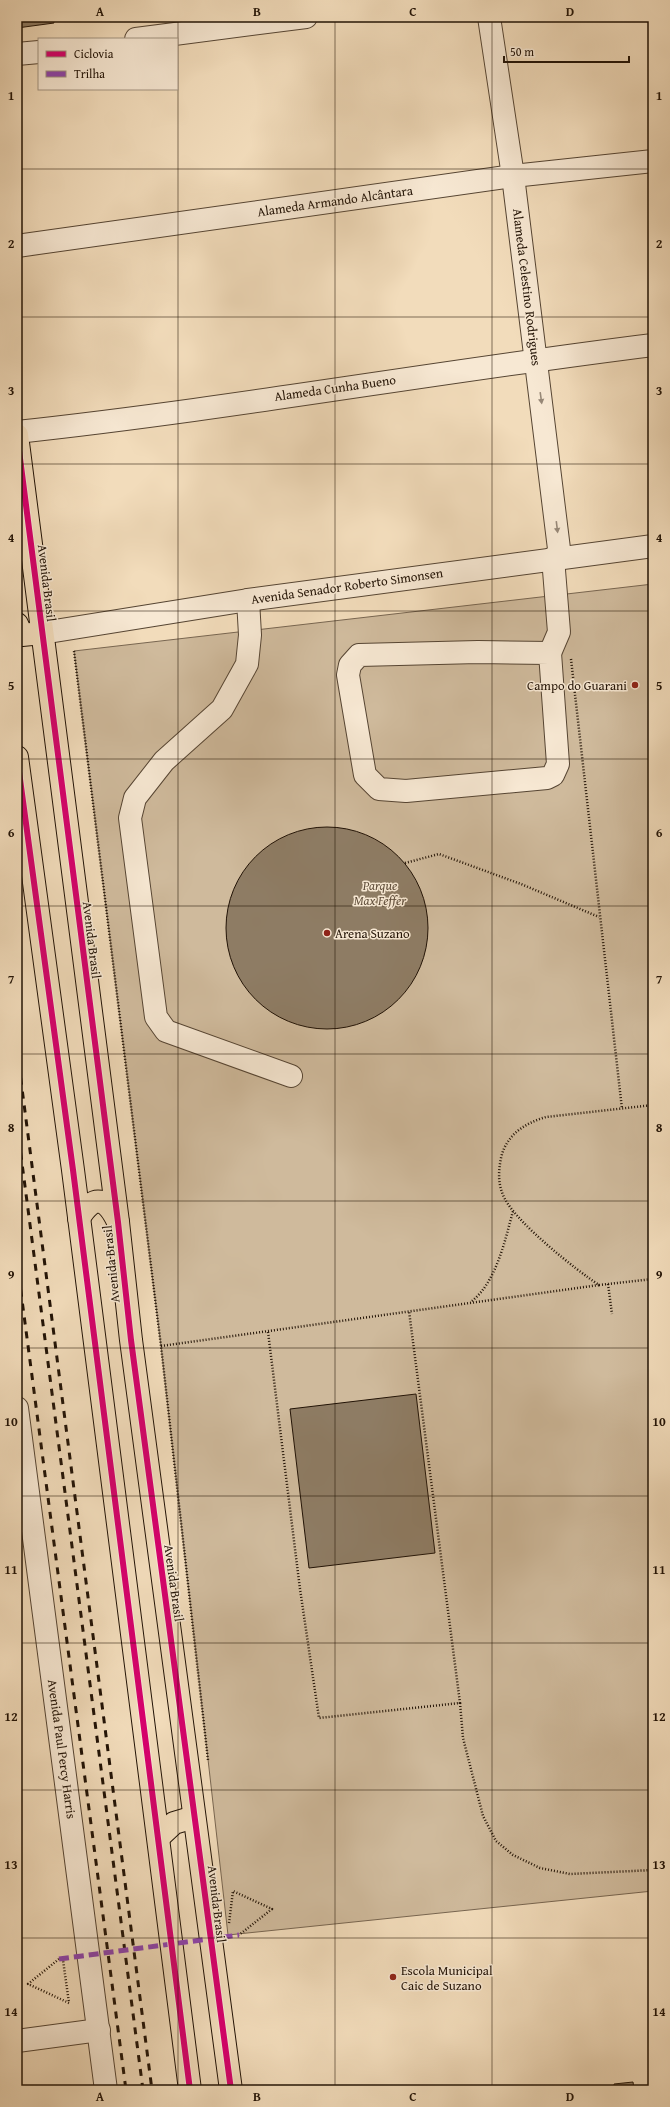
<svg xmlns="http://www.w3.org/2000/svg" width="670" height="2107" font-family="'Gentium Book Plus',serif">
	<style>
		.green { fill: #cfba9c; stroke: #786651 }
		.building { fill: #8e7c64; stroke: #221306 }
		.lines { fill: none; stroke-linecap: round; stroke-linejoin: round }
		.minor-casing { stroke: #564533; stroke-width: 24 }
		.major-casing { stroke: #221306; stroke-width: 24 }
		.path { stroke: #221306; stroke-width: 2.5; stroke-dasharray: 1 2; stroke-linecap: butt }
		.minor { stroke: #f7e8d3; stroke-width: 22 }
		.major { stroke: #f2dcbb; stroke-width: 22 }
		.rail { stroke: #221306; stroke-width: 3; stroke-dasharray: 7 7; stroke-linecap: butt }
		.quiet { stroke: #8e44ad; stroke-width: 5; stroke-dasharray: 10 5; stroke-linecap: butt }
		.cycleway-casing { stroke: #f7e8d3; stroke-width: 8 }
		.cycleway { stroke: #d6006c; stroke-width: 6 }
		.oneway { fill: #978877 }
		.grid { fill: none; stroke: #221306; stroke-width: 1; stroke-opacity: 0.55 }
		.poi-dot { fill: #8f2418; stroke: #f7e8d3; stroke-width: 1.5 }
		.labels { text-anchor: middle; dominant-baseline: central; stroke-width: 3; stroke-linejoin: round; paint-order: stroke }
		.street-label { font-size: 13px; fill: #221306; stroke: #f7e8d3 }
		.poi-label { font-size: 13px; fill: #221306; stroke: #f7e8d3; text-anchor: start }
		.park-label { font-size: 13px; font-style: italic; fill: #5f4d3a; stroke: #f7e8d3 }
		.neatline { fill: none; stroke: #221306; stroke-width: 1.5 }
		.grid-label { font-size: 13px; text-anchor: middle; font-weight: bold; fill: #221306 }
	</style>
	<rect width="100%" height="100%" fill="#f2dcbb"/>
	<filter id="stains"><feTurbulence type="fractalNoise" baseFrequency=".005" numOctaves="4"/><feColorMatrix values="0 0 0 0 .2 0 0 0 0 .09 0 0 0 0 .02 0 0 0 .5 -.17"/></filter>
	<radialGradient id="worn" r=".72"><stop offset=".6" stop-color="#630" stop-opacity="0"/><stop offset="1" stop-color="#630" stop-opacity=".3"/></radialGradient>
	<path class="green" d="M653,584V1891L228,1935L161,1346L74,651Z"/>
	<g class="building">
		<path d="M17,17H53L54,23L17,28Z"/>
		<circle cx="327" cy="928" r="101"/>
		<path d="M416,1394L435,1553L309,1568L290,1409Z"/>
		<path d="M633,2082L634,2089L653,2086V2090H611H614V2084Z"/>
	</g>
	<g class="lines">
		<g class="minor-casing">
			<g id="minor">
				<path d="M489,17L513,176L560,557"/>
				<path d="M136,39L306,17"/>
				<path d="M17,54L39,52"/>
				<path d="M17,246L513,176L653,161"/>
				<path d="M17,432C230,409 441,371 653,345"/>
				<path d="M248,600L250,635L247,664L222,709L164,761L135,798L130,818L156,1017L166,1031L291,1076"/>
				<path d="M42,633L248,600L653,546"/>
				<path d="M478,652L550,653L558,764L553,775L547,778L406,791L379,789L365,775L348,675L350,665L359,655Z"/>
				<path d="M550,653L559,632L553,558"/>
				<path d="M17,1408L106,2090"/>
				<path d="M17,2041L99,2030"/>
			</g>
		</g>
		<g class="major-casing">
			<g id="major">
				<path d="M17,435L118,1222L131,1340L231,2090"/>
				<path d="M17,624L22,635L42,633"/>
				<path d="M17,757L73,1170L190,2090"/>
				<path d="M79,1218C94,1193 107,1198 118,1222"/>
				<path d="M159,1837L174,1823L194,1817"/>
			</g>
		</g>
		<g class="path">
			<path d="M74,651L161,1346L208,1760"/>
			<path d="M571,659L622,1109"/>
			<path d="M405,863L439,854L521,884L599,917"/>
			<path d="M653,1105L546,1117C525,1123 506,1135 501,1158C498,1173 498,1186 505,1199C517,1223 576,1270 599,1285L653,1279"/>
			<path d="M608,1284L612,1314"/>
			<path d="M472,1301C496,1282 505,1241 513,1211"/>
			<path d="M268,1332L300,1589L319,1718L460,1703L409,1311"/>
			<path d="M161,1346L599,1285"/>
			<path d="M460,1703L463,1738L483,1816L496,1841L513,1855L540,1868L570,1874L653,1870"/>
			<path d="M229,1923L233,1891L272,1909L239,1935"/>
			<path d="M59,1959L28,1984L69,2003L63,1960"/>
		</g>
		<use href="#minor" class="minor"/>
		<use href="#major" class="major"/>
		<g class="rail">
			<path d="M17,1050L152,2090"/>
			<path d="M17,1125L143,2090"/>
			<path d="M17,1262L126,2090"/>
		</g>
		<path class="quiet" d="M59,1959L239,1935"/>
		<g class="cycleway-casing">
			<g id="cycleway">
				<path d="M17,435L118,1222L131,1340L231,2090"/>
				<path d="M17,757L73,1170L190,2090"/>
			</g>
		</g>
		<use href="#cycleway" class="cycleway"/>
	</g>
	<defs><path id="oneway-solid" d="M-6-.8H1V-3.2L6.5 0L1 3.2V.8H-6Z"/></defs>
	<g class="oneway">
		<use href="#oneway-solid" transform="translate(541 398) rotate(82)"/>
		<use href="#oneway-solid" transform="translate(557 527) rotate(83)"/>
	</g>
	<path class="grid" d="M178,17V2090M335,17V2090M492,17V2090M17,169H653M17,317H653M17,464H653M17,611H653M17,759H653M17,906H653M17,1054H653M17,1201H653M17,1348H653M17,1496H653M17,1643H653M17,1790H653M17,1938H653"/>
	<g class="poi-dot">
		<circle cx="635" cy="685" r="4"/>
		<circle cx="327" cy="933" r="4"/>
		<circle cx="393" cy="1977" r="4"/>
	</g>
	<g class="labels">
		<g class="street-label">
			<text transform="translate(335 201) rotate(-8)">Alameda Armando Alcântara</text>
			<text transform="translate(527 287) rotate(83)">Alameda Celestino Rodrigues</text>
			<text transform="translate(335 388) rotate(-8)">Alameda Cunha Bueno</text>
			<text transform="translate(47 583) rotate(83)">Avenida Brasil</text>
			<text transform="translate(347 586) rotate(-8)">Avenida Senador Roberto Simonsen</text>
			<text transform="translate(92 940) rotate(83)">Avenida Brasil</text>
			<text transform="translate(111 1264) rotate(-96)">Avenida Brasil</text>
			<text transform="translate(174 1583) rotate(82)">Avenida Brasil</text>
			<text transform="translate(62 1749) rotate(82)">Avenida Paul Percy Harris</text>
			<text transform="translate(217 1904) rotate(83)">Avenida Brasil</text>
		</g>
		<g class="poi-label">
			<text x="627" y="685" text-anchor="end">Campo do Guarani</text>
			<text x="335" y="933">Arena Suzano</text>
			<text x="401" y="1970">Escola Municipal<tspan x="401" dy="15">Caic de Suzano</tspan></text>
		</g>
		<g class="park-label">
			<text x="380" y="885">Parque<tspan x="380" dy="15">Max Feffer</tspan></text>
		</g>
	</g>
	<rect width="670" height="2107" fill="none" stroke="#f2dcbb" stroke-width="44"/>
	<rect x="38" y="38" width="140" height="52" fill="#f7e8d3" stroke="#a29381"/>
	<rect x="46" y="51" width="20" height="6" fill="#d6006c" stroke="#a29381"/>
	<text x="74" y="58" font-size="12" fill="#221306">Ciclovia</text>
	<rect x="46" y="71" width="20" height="6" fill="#8e44ad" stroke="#a29381"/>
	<text x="74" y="78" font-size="12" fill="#221306">Trilha</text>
	<path d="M504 56v6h125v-6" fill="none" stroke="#221306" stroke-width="2"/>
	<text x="510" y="56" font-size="12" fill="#221306" stroke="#f7e8d3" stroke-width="3" paint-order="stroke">50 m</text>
	<rect x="22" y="22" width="626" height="2063" class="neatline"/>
	<g class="grid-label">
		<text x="100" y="16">A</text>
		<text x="257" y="16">B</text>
		<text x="413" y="16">C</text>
		<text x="570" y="16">D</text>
		<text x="11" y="100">1</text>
		<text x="659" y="100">1</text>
		<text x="11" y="248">2</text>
		<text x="659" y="248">2</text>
		<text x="11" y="395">3</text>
		<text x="659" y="395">3</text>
		<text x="11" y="542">4</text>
		<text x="659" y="542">4</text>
		<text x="11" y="690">5</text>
		<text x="659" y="690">5</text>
		<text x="11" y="837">6</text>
		<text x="659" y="837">6</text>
		<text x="11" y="984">7</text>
		<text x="659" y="984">7</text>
		<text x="11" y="1132">8</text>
		<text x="659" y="1132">8</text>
		<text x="11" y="1279">9</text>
		<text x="659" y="1279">9</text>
		<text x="11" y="1426">10</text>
		<text x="659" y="1426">10</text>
		<text x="11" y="1574">11</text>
		<text x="659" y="1574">11</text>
		<text x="11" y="1721">12</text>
		<text x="659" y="1721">12</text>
		<text x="11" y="1869">13</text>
		<text x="659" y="1869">13</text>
		<text x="11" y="2016">14</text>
		<text x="659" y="2016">14</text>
		<text x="100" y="2101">A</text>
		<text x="257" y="2101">B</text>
		<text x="413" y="2101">C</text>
		<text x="570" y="2101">D</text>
	</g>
	<rect width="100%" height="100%" filter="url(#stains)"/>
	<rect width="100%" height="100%" fill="url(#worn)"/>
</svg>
